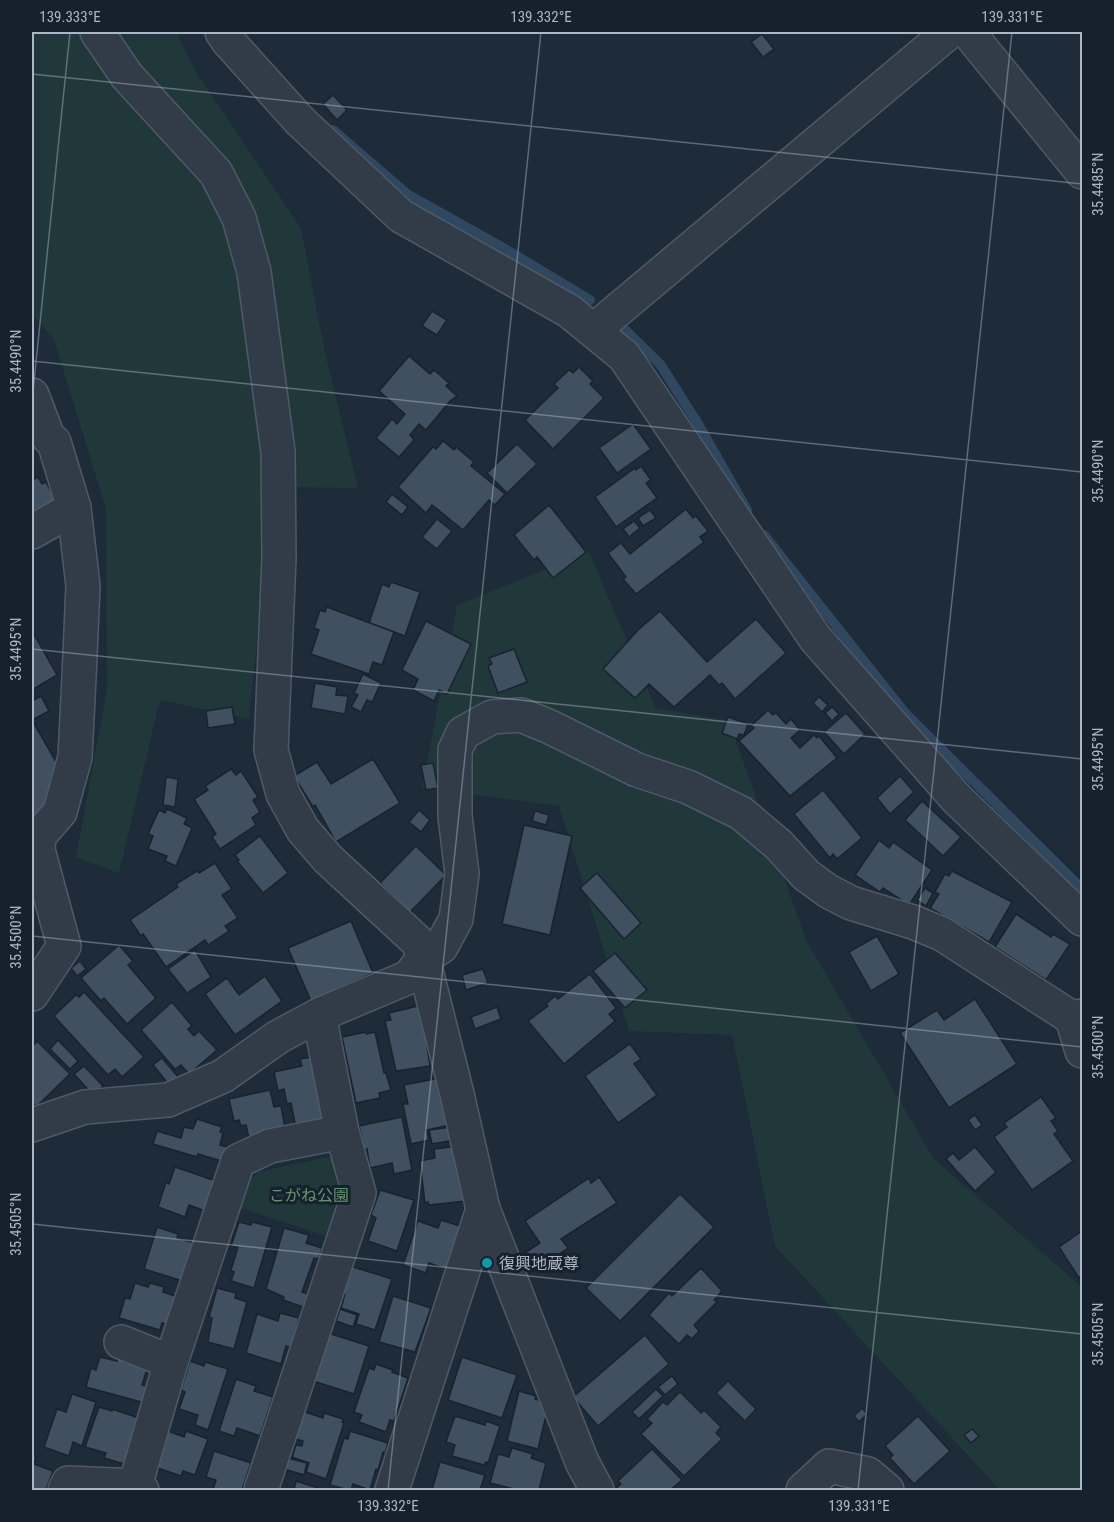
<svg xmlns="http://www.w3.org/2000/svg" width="1114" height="1522" font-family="'Roboto Condensed','Noto Sans JP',sans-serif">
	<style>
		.green { fill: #203839 }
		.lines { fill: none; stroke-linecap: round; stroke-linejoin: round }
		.stream { stroke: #304760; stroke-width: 10 }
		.building { fill: #415060; stroke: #19232f; stroke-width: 1.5 }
		.minor-casing { stroke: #4f5a66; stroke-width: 36 }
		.tertiary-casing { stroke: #4f5a66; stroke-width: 36 }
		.minor { stroke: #323c48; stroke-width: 33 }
		.tertiary { stroke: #323c48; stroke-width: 33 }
		.ticks { fill: none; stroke: #acb7c5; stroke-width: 1.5; stroke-opacity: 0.45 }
		.culture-dot { fill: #0f9aa8; stroke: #17212d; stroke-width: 2 }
		.labels { text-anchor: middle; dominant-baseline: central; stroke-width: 6; stroke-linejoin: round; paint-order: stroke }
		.park-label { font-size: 16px; fill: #62976b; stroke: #17212d }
		.poi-label { font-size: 16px; fill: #acb7c5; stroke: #17212d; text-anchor: start }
		.neatline { fill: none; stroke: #acb7c5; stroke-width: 2 }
		.ticks-label { font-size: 15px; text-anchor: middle; fill: #acb7c5 }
	</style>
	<rect width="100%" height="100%" fill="#1e2b38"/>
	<g class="green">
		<path d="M32,32H177L194,69L301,228L324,348L358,488L273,487L249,719L160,700L119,873L76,857L107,689L106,509L54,340L32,314Z"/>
		<path d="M589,552L656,708L729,721L806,940L934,1159L1082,1287V1490H1000L775,1246L732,1035L629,1031L559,806L422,788L457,605Z"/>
		<path d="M328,1157L339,1164L346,1193L332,1238L238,1207L245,1183L258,1172Z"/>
	</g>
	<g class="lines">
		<g class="stream">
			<path d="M333,130L407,194L500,246L590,300"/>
			<path d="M623,328L660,364L698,424L747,510"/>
			<path d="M764,535L905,713L1082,889"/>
		</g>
	</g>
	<g class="building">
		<path d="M762,34L774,49L763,57L751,42Z"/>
		<path d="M333,95L347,110L337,120L323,104Z"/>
		<path d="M432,311L447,320L437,335L422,326Z"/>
		<path d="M409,356L430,374L434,370L449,383L446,386L457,396L450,401L426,430L419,424L410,435L414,440L399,457L376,438L392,419L397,424L405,414L379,391Z"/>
		<path d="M579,367L593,381L590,384L604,398L553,449L525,420L558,388L554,384L569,370L573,373Z"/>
		<path d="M633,424L651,449L617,473L599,448Z"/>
		<path d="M443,441L454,450L456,447L474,462L471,466L505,494L495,505L489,500L463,530L432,505L426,513L398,487L433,447L436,449Z"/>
		<path d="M517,444L537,464L507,493L487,473Z"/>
		<path d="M641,466L651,480L646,483L657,498L616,527L595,497L635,468L636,470Z"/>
		<path d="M32,474L34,479L38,477L42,484L46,482L59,507L32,522Z"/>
		<path d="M392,494L408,507L402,515L386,502Z"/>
		<path d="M549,505L586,552L553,578L537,557L534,560L514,535Z"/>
		<path d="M686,509L693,518L696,516L708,531L700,537L704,542L636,594L623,579L626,577L608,553L621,543L630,554Z"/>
		<path d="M650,510L656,518L643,526L638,518Z"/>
		<path d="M437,519L452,531L437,549L422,537Z"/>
		<path d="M634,521L640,528L629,537L623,529Z"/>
		<path d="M391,582L420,592L405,636L369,623L382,584L389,587Z"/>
		<path d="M327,607L394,632L382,665L373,662L369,674L311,654L319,630L314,628L320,610L325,612Z"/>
		<path d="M660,611L707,662L756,619L786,653L735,699L722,683L719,685L710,675L674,707L649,684L635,698L603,669L638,630Z"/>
		<path d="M426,621L471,644L447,694L439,690L434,701L413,690L418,679L402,670Z"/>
		<path d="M35,636L57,675L32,690V638Z"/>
		<path d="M514,649L527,682L498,693L488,666L492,664L489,658Z"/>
		<path d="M363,674L381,683L372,702L367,700L361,712L351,707L358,695L354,693Z"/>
		<path d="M315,683L337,687L336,695L348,696L345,714L311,708Z"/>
		<path d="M41,696L49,711L32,720L59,767L54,769L59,782L50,810L32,819V701Z"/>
		<path d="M819,697L828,705L822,712L813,703Z"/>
		<path d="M232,707L235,724L208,728L206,711Z"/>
		<path d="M832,707L839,714L832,721L825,713Z"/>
		<path d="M768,710L773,715L776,713L786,724L791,719L800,730L791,738L800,748L814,735L817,738L819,736L837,758L790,796L739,741L754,728L751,726Z"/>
		<path d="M846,713L865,734L844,754L824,732Z"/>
		<path d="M728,717L748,724L744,735L739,734L737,739L722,733Z"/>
		<path d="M373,759L400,803L336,842L315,805L313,807L294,776L317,762L331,784Z"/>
		<path d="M433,763L438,788L426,790L421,765Z"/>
		<path d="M231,769L236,775L241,771L258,797L253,800L260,812L252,818L256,825L220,849L212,837L216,834L194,799L208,790L205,786Z"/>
		<path d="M900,776L914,792L890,814L877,798Z"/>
		<path d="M166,777L178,779L175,807L163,805Z"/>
		<path d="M823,790L862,838L837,859L833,854L830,858L794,814Z"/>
		<path d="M922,801L961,837L943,856L905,820Z"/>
		<path d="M167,809L187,818L184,824L192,828L176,866L165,861L167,856L148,849L153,836L148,834L159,810L165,813Z"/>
		<path d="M419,810L430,820L421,832L409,822Z"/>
		<path d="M535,811L549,815L546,825L532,821Z"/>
		<path d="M524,825L572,836L550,935L502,924Z"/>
		<path d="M260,836L288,873L263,893L237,861L239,860L235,855Z"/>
		<path d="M879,840L889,848L893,842L932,870L909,905L883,888L880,892L855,875Z"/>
		<path d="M416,846L446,875L410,912L380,883Z"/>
		<path d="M215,863L232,889L222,895L238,918L225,926L229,931L208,945L205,940L166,967L143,934L141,936L130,920L178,887L176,884L197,871L199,873Z"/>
		<path d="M952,871L1012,902L989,942L930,908L939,894L935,892L945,874L949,876Z"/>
		<path d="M597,873L641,923L624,939L580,888Z"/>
		<path d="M925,888L933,893L926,906L917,900Z"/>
		<path d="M1016,914L1051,937L1053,934L1070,944L1046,980L995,947Z"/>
		<path d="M351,921L373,973L311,1001L288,948Z"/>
		<path d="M877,936L899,974L871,991L849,952Z"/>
		<path d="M119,945L133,961L128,965L156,998L127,1024L104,998L101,1001L81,978Z"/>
		<path d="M195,950L211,977L187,993L168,969Z"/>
		<path d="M615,953L647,990L625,1008L593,971Z"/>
		<path d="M80,961L86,969L77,976L71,968Z"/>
		<path d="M483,969L488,983L466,990L462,975Z"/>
		<path d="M590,974L616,1008L609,1014L615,1021L564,1064L528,1021L548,1006L546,1004L555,996L558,999Z"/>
		<path d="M265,976L282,1001L235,1035L205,994L227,978L239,995Z"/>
		<path d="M84,992L144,1057L122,1077L115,1069L108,1075L54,1016L76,995L79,997Z"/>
		<path d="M975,999L1017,1064L949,1108L900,1033L937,1010L944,1020Z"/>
		<path d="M172,1002L192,1026L188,1029L194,1036L199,1031L217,1050L189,1074L181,1065L175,1069L141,1030Z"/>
		<path d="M426,1004L432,1045L427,1046L430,1066L396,1071L385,1021L391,1020L389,1013Z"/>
		<path d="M497,1007L501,1019L475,1029L471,1017Z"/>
		<path d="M366,1032V1034L375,1032L384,1073H386L391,1090L379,1093L380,1098L356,1103L342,1037Z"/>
		<path d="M58,1040L78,1061L70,1069L50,1049Z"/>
		<path d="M37,1041L70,1074L36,1107L32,1102V1047Z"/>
		<path d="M630,1044L641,1059L634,1064L657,1095L618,1123L585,1076Z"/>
		<path d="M312,1057L325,1120L300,1133L297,1123H295L291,1103L287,1104L284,1089L278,1091L274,1072L302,1066L300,1059Z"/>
		<path d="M162,1058L179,1078L170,1086L153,1065Z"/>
		<path d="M84,1066L103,1086L93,1095L74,1074Z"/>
		<path d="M445,1077L454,1124L427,1130L429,1140L411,1144L403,1104H408L404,1085Z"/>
		<path d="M270,1090L274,1107L281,1106L287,1138L249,1139L246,1125L241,1126L239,1120L234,1121L229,1099Z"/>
		<path d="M1041,1097L1056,1118L1051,1121L1058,1131L1054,1134L1073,1161L1032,1190L994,1137L1007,1127L1004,1123Z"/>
		<path d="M975,1115L982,1125L975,1130L968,1120Z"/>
		<path d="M402,1117L412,1170L394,1174L392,1163L370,1168L367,1149L364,1150L359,1126Z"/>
		<path d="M197,1119L222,1127L220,1132L223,1133L220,1145L230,1148L225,1162L198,1154L197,1157L153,1144L157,1131L181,1138L184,1127L193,1129Z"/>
		<path d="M452,1127L455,1140L432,1144L429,1130Z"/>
		<path d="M459,1146L466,1201L429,1205L428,1202L425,1203L420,1161L435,1158L434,1149Z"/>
		<path d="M975,1147L996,1172L975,1191L946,1159L953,1153L959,1160Z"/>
		<path d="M175,1167L219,1182L208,1212L189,1205L185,1217L158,1207L166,1182L169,1184Z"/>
		<path d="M599,1177L617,1203L561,1239L568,1248L534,1271L523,1254L540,1243L525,1221L589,1178L591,1183Z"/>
		<path d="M380,1190L414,1200L397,1251L368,1241L376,1218L371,1215Z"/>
		<path d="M680,1194L714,1227L620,1321L586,1288Z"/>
		<path d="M441,1220L460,1226L446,1269L429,1263L426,1273L403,1265L418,1221L438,1228Z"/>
		<path d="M239,1222L251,1225L252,1222L272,1227L254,1288L231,1281L234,1272L231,1270L238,1247L231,1246Z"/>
		<path d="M157,1227L178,1234L177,1238L198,1244L186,1282L144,1269Z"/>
		<path d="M284,1228L309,1235L306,1243L322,1248L319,1259L314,1258L302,1292L308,1294L303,1307L283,1300L284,1297L266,1289Z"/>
		<path d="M1082,1231V1275L1079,1278L1059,1247Z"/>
		<path d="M350,1266L392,1279L375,1330L356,1324L359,1314L341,1308L345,1294L342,1293Z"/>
		<path d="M701,1268L722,1291L714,1300L717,1302L694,1325L699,1331L692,1339L687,1335L679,1344L649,1315L669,1293L672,1296Z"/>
		<path d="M135,1283L148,1287L150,1283L164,1287L163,1292L178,1297L169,1325L162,1323L160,1330L119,1318L125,1298L130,1299Z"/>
		<path d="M217,1288L236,1293L235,1298L247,1302L234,1349L208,1342L212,1318L209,1317Z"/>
		<path d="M393,1296L431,1308L415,1352L379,1342Z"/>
		<path d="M340,1309L357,1315L353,1327L336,1321Z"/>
		<path d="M280,1313L299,1318L291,1348L286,1346L281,1364L246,1353L257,1314L278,1321Z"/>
		<path d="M328,1333L369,1346L354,1394L313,1381Z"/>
		<path d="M645,1335L669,1364L598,1426L573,1397Z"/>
		<path d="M100,1357L117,1361L118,1357L148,1366L142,1385L150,1387L145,1403L86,1387L91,1368L96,1370Z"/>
		<path d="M462,1357L517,1375L502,1418L448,1400Z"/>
		<path d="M190,1361L204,1366L205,1362L228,1369L208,1430L195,1425L198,1415L179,1409L185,1392L181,1390Z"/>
		<path d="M376,1364L393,1370L392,1372L408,1378L394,1421L390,1420L386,1432L359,1422L362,1415L354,1412L369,1368L374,1370Z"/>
		<path d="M672,1376L678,1384L665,1395L658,1387Z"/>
		<path d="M236,1379L256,1386L254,1391L273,1397L260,1436L237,1428L234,1436L219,1431Z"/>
		<path d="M728,1381L756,1409L745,1421L716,1393Z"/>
		<path d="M656,1389L663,1396L639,1419L632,1412Z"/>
		<path d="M519,1391L536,1396L535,1399L549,1403L538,1449L507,1441Z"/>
		<path d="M680,1392L701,1413L704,1410L721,1427L716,1433L722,1439L684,1476L641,1434L652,1423L647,1419L663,1402L667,1405Z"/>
		<path d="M72,1394L96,1402L82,1446L73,1442L69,1456L44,1447L57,1409L66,1412Z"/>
		<path d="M99,1407L112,1411V1409L139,1418L124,1464L104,1458L106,1453L85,1447Z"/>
		<path d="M862,1408L867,1414L859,1422L854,1416Z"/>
		<path d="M302,1411L323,1418L324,1413L343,1419L342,1422L344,1423L326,1479L306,1472L309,1463L292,1457L296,1445L302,1446L303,1441L293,1438Z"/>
		<path d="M455,1416L485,1425L486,1421L500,1426L488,1463L486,1462L484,1465L452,1456L455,1445L446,1442Z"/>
		<path d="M918,1416L950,1451L914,1484L890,1458L893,1455L885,1446Z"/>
		<path d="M972,1429L979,1436L971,1443L964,1435Z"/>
		<path d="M168,1431L184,1437L186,1431L208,1439L195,1475L183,1471L181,1476L155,1467Z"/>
		<path d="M350,1431L388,1443L385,1453L383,1452L378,1470L376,1469L370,1490L353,1484L351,1490H349L330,1485L344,1438L348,1439Z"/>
		<path d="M512,1448L533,1454L531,1458L546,1463L539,1490H518L490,1483L498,1454L509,1457Z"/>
		<path d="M652,1449L682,1480L670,1490H614L621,1484L618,1481Z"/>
		<path d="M214,1451L251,1463L242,1490H213L216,1480L206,1477Z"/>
		<path d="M32,1456L36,1457L34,1464L53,1471L46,1490H32Z"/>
		<path d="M287,1458L307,1463L304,1475L284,1469Z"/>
		<path d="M440,1462L485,1475L480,1490H432Z"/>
		<path d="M296,1481L318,1488V1490H294Z"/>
	</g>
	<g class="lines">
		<g class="minor-casing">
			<g id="minor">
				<path d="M97,32L127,76L216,173L239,218L254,272L278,452L279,558L271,750L283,794L303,830L328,859L419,943L457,1094L483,1209L582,1462L597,1490"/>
				<path d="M968,32L1082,172"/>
				<path d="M594,330L949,32"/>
				<path d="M32,395L48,437L54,442L74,508L83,586L79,677L75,757L60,812L39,836L38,850L64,946L32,994"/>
				<path d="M32,532L74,508"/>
				<path d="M1072,1018L1082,1051"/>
				<path d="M32,1125L85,1107L168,1100L223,1076L278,1037L319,1015L409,977L424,958L441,947L456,919L462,874L455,816V750L463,733L492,717L521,715L550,727L637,770L688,787L741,813L779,845L806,875L828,891L851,903L913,922L942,934L1072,1018L1082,1016"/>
				<path d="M121,1342L171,1362"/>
				<path d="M135,1486L171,1362L238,1161L270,1146L342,1132"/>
				<path d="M65,1490L68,1483L135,1486L142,1490"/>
				<path d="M261,1490L359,1193L342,1132L319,1015"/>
				<path d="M392,1490L483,1209"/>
				<path d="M803,1490L829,1466L868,1474L887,1490"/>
			</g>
		</g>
		<g class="tertiary-casing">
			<path id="tertiary" d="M222,32L228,41L300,121L401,216L569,311L624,356L815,638L957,799L1082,919"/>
		</g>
		<use href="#minor" class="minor"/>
		<use href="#tertiary" class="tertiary"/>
	</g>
	<path class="ticks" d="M32,74L1082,184M32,361L1082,472M32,401L70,32M32,649L1082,759M32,936L1082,1047M32,1224L1082,1334M388,1490L541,32M858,1490L1012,32"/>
	<circle class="culture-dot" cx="487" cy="1263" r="6"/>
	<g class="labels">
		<g class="park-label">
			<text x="309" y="1195">こがね公園</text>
		</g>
		<g class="poi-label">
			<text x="499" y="1263">復興地蔵尊</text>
		</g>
	</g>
	<rect width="1114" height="1522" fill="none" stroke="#17212d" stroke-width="66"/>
	<rect x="33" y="33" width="1048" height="1456" class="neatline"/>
	<g class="ticks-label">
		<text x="70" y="22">139.333°E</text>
		<text x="541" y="22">139.332°E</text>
		<text x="1012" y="22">139.331°E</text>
		<text transform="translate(1098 184) rotate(-90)" y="5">35.4485°N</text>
		<text transform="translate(16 361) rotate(-90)" y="5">35.4490°N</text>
		<text transform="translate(1098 471) rotate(-90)" y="5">35.4490°N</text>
		<text transform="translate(16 649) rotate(-90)" y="5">35.4495°N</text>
		<text transform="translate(1098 759) rotate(-90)" y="5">35.4495°N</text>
		<text transform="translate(16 937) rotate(-90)" y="5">35.4500°N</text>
		<text transform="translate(1098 1047) rotate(-90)" y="5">35.4500°N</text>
		<text transform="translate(16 1224) rotate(-90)" y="5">35.4505°N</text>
		<text transform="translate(1098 1334) rotate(-90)" y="5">35.4505°N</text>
		<text x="388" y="1511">139.332°E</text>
		<text x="859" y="1511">139.331°E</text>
	</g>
</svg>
